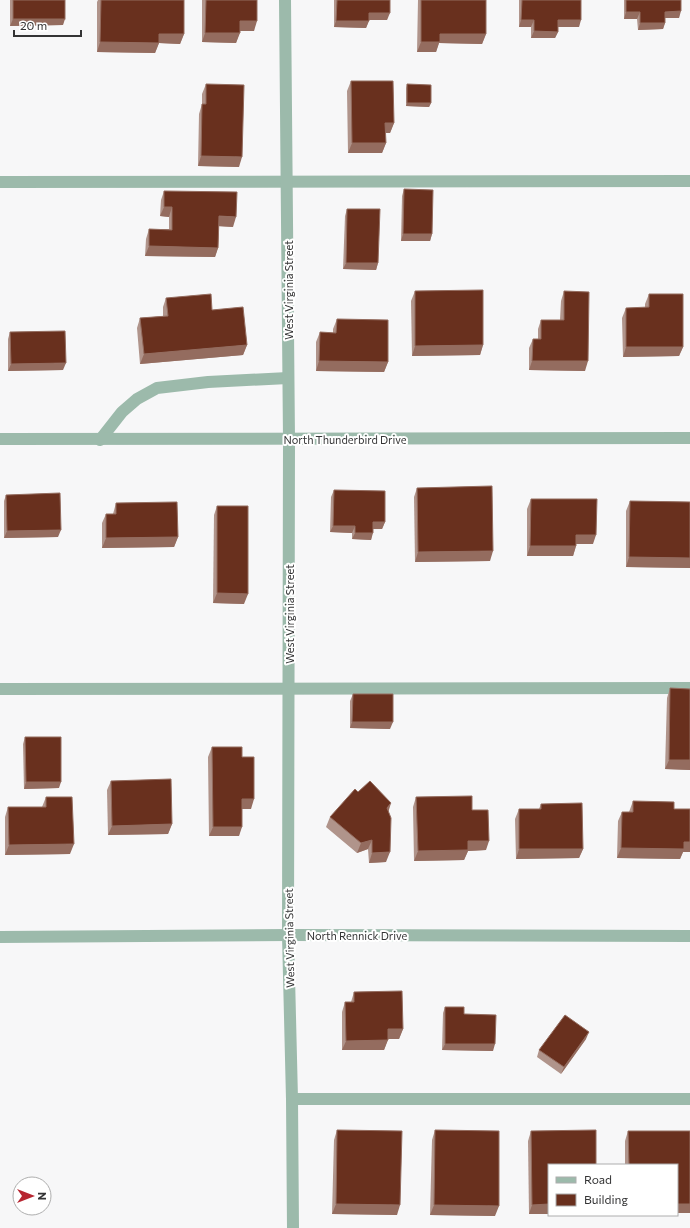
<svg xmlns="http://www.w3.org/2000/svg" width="690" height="1228" font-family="Commissioner,sans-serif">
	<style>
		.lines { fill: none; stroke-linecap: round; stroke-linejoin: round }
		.lane { stroke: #9cbaab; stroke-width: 12 }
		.street { stroke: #9cbaab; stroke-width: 12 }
		.wall { fill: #b0948b }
		.shaded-wall { fill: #946c5f }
		.building { fill: #69301e; stroke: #946c5f }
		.labels { text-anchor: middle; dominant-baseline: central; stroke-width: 4; stroke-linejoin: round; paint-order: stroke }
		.street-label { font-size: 11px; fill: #343435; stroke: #fff }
	</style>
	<rect width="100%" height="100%" fill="#f7f7f8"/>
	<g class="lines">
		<g class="lane">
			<path d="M0,182L690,181"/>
			<path d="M100,440L122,412L137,399L157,388L208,382L288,378"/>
			<path d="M0,689L690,688"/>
			<path d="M292,1099H690"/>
		</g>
		<g class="street">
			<path d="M285,0L289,440L288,935L292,1099L293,1228"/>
			<path d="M0,439L690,438"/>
			<path d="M0,937L288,935L690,936"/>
		</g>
	</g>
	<g class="wall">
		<path d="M10,0H65L63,25L10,26Z"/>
		<path d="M98,0H101L184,34L180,44L159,43L155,53L97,52V2Z"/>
		<path d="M202,0H257L254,31H240L236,43L202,42Z"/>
		<path d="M334,0H390L387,20H369L366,28L334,27Z"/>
		<path d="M418,0H486V34L482,44L439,43L436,52H417Z"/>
		<path d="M519,0H581L579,27H558V32L555,38H531V27H519Z"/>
		<path d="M624,0H681L679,18H665V23L663,29L638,30L637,19H624Z"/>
		<path d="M351,81L394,123L390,133H385L386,143L382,153H348L347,91Z"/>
		<path d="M206,84L239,167L198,166L199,114L202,104V94Z"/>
		<path d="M407,84L431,103L429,107L406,106V88Z"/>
		<path d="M404,189L432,234L430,241H401L402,196Z"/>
		<path d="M164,191L233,227L219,226L218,248L215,257L145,256L146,239L149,229H169V217L160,216L161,200Z"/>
		<path d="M347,209L378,263L376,270L343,269L345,216Z"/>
		<path d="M415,291L483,345L480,355L412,356L411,301Z"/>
		<path d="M564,291L585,371L529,370V348L533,339H538V329L541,320H560L561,301Z"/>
		<path d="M649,294L683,347L679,356L623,357L622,318L626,308H645V304Z"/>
		<path d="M166,298L212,310L247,345L243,355L140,364L137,328L140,318L163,316V307Z"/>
		<path d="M337,319L388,362L384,372L316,371V342L320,332L333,333V329Z"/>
		<path d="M10,332L63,370L8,371V339Z"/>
		<path d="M417,488L490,561L415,562L414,497Z"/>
		<path d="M334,490L385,522L382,529H373L371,540L352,539V533L330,532L331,497Z"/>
		<path d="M6,495L58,537L4,538V501Z"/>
		<path d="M531,499L593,544H576V546L573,556H527V509Z"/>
		<path d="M630,501L690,502V568L626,567V511Z"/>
		<path d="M116,503L178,537L174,547L102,548V523L106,514H113Z"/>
		<path d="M217,506L244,604L213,603L214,515Z"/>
		<path d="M670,688L690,689V770L665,769L667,698Z"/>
		<path d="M353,694L390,729L350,728V701Z"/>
		<path d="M25,737L59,788L24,789L23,744Z"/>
		<path d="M212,747L242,757L251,809H242L239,836H209L208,757Z"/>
		<path d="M111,781L172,824L168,834L108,835L107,790Z"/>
		<path d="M358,792L388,811L386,862L369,863L368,849L357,853L326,827L330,817Z"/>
		<path d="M46,797L70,854L5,855V817L8,807H42Z"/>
		<path d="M416,797L472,810L486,850L468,851L464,860L414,861L413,807Z"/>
		<path d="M633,801L674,809L683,852L680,859L617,858L618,821L622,812H629Z"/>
		<path d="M541,804L583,849L579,858L516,859L515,819L519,809H539Z"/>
		<path d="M354,992L403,1029L399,1039H388L384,1050H342V1012L345,1002H351Z"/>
		<path d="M445,1007L464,1014L493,1051L442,1050L443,1013Z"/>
		<path d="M586,1039L561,1074L537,1057L539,1050Z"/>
		<path d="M337,1130L397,1215L332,1214L334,1140Z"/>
		<path d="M435,1130L495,1216L430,1215L432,1140Z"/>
		<path d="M531,1131L549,1165V1214H529L528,1141Z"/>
		<path d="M628,1131H690V1213H677V1165H625V1141Z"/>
	</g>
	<g class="shaded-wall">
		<path d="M681,11L679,18H662L665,12Z"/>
		<path d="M626,12H640L637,19H624Z"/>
		<path d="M369,13H390L387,20H366Z"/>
		<path d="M13,19H65L63,25L10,26Z"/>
		<path d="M521,20H534L531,27H519Z"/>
		<path d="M558,20H581L579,27H555Z"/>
		<path d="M240,21H257L254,31H236Z"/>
		<path d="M336,21H369L366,28L334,27Z"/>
		<path d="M640,23H665L663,29L638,30Z"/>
		<path d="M534,31L558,32L555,38H531Z"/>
		<path d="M205,33H240L236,43L202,42Z"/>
		<path d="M159,34H184L180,44L159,43L155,53L97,52L100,42Z"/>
		<path d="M440,34H486L482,44L439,43L436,52H417L421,42Z"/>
		<path d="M407,103H431L429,107L406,106Z"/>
		<path d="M385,123H394L390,133H382Z"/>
		<path d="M352,143H386L382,153H348Z"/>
		<path d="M201,156L242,157L239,167L198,166Z"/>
		<path d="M164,207H172L169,217L160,216Z"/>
		<path d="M219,216L236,217L233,227L216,226Z"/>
		<path d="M403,234H432L430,241H401Z"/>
		<path d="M149,246L218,248L215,257L145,256Z"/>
		<path d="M346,263H378L376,270L343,269Z"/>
		<path d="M247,345L243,355L140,364L144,354Z"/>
		<path d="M483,345L480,355L412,356L415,346Z"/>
		<path d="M626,347H683L679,356L623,357Z"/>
		<path d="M319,361L388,362L384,372L316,371Z"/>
		<path d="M532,361H588L585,371L529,370Z"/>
		<path d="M66,363L63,370L8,371L11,364Z"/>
		<path d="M373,522H385L382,529H371Z"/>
		<path d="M333,526H355L352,533L330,532Z"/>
		<path d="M61,530L58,537L4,538L7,531Z"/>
		<path d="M355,533H373L371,540L352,539Z"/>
		<path d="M576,535H596L593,544H573Z"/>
		<path d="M178,537L174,547L102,548L106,538Z"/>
		<path d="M530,546H576L573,556H527Z"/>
		<path d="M493,551L490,561L415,562L418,552Z"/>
		<path d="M629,557L690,558V568L626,567Z"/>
		<path d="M217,593L248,594L244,604L213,603Z"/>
		<path d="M352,722H393L390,729L350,728Z"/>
		<path d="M669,760H690V770L665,769Z"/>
		<path d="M26,782H61L59,788L24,789Z"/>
		<path d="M242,799H254L251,809H238Z"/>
		<path d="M391,803L388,813L387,808Z"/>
		<path d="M172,824L168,834L108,835L112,826Z"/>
		<path d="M213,827H242L239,836H209Z"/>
		<path d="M372,840L368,849L357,853L361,843Z"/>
		<path d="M468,841H489L486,850L468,851L464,860L414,861L418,851Z"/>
		<path d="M684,842H690V852H683L680,859L617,858L621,848Z"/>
		<path d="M74,844L70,854L5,855L9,845Z"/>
		<path d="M519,849H583L579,858L516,859Z"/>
		<path d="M390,852L386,862L369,863L372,853Z"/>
		<path d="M388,1029H403L399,1039H384Z"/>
		<path d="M589,1032L586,1039L561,1074L564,1067Z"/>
		<path d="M388,1040L384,1050H342L346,1041Z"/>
		<path d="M445,1044H495L493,1051L442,1050Z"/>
		<path d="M336,1204L400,1205L397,1215L332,1214Z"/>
		<path d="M549,1204V1214H529L532,1205Z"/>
		<rect x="677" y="1204" width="13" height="9"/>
		<path d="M434,1205L499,1206L495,1216L430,1215Z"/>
	</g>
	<g class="building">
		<rect x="13" y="0" width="52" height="19"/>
		<path d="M101,0H184V34H159V43L100,42Z"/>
		<path d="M206,0H257V21H240V33H205Z"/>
		<path d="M337,0H390V13H369V21H336Z"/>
		<path d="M421,0H486V34H440V42H421Z"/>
		<path d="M522,0H581V20H558V32L534,31V20H521Z"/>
		<path d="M626,0H681V11L665,12V23H640V12H626Z"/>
		<path d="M351,81H393L394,123H385L386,143H352Z"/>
		<path d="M206,84L244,85L242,157L201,156L202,104H206Z"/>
		<path d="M407,84L431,85V103H407Z"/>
		<path d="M404,189L433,190L432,234H403Z"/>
		<path d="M164,191L237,192L236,217L219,216L218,248L149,246V229L172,230V207H164Z"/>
		<path d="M347,209H380L378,263H346Z"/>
		<path d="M483,290V345L415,346V291Z"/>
		<path d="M564,291L589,292L588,361H532L533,339H541V320H564Z"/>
		<path d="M211,294L212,310L243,307L247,345L144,354L140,318L168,316L166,298Z"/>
		<path d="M649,294H683V347H626V308L649,307Z"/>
		<path d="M337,319L388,320V362L319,361L320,332L336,333Z"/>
		<path d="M65,331L66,363L11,364L10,332Z"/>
		<path d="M492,486L493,551L418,552L417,488Z"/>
		<path d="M334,490L385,491V522H373V533H355V526H333Z"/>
		<path d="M60,493L61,530L7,531L6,495Z"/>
		<path d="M531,499H597L596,535H576V546H530Z"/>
		<path d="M630,501L690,502V558L629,557Z"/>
		<path d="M177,502L178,537L106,538V514H116V503Z"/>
		<path d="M217,506H248V594L217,593Z"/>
		<path d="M670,688L690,689V760H669Z"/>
		<path d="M353,694H393V722H352Z"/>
		<path d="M25,737H61V782H26Z"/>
		<path d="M212,747H242V757H254V799H242V827H213Z"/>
		<path d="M171,779L172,824L112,826L111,781Z"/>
		<path d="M370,781L391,803L387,808L391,818L390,852L372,853V840L361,843L330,817L355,789L358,792Z"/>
		<path d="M472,796V810H488L489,841H468V850L418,851L416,797Z"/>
		<path d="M46,797H72L74,844L9,845L8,807H46Z"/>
		<path d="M633,801L674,802V809H690V842H684V849L621,848L622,812H633Z"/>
		<path d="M582,803L583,849H519V809H541V804Z"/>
		<path d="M402,991L403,1029H388V1040L346,1041L345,1002H354V992Z"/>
		<path d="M445,1007H464V1014L496,1015L495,1044H445Z"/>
		<path d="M565,1015L589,1032L564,1067L539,1050Z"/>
		<path d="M337,1130L402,1131L400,1205L336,1204Z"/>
		<path d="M435,1130L499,1131V1206L434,1205Z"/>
		<path d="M596,1130V1165H549V1204L532,1205L531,1131Z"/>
		<path d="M628,1131H690V1204H677V1165H629Z"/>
	</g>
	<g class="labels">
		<g class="street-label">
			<text transform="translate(288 290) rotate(-90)">West Virginia Street</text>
			<text x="345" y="439">North Thunderbird Drive</text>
			<text transform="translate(289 614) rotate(-90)">West Virginia Street</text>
			<text x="357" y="935">North Rennick Drive</text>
			<text transform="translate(289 938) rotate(-91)">West Virginia Street</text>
		</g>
	</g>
	<rect x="548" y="1164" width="130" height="52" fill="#ffffff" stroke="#aeaeae"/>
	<rect x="556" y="1177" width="20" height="6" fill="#9cbaab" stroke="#aeaeae"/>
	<text x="584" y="1184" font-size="12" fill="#343435">Road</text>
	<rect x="556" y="1194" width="20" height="12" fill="#69301e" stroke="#aeaeae"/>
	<text x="584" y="1204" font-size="12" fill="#343435">Building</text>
	<g transform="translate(32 1196) rotate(90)"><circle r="19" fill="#ffffff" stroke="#aeaeae"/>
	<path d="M0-3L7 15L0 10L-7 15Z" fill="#b72631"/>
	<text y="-6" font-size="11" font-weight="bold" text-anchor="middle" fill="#343435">N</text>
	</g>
	<path d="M14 30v6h67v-6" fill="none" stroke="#343435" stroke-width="2"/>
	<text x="20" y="30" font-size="12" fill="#343435" stroke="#ffffff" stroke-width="3" paint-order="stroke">20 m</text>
</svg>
